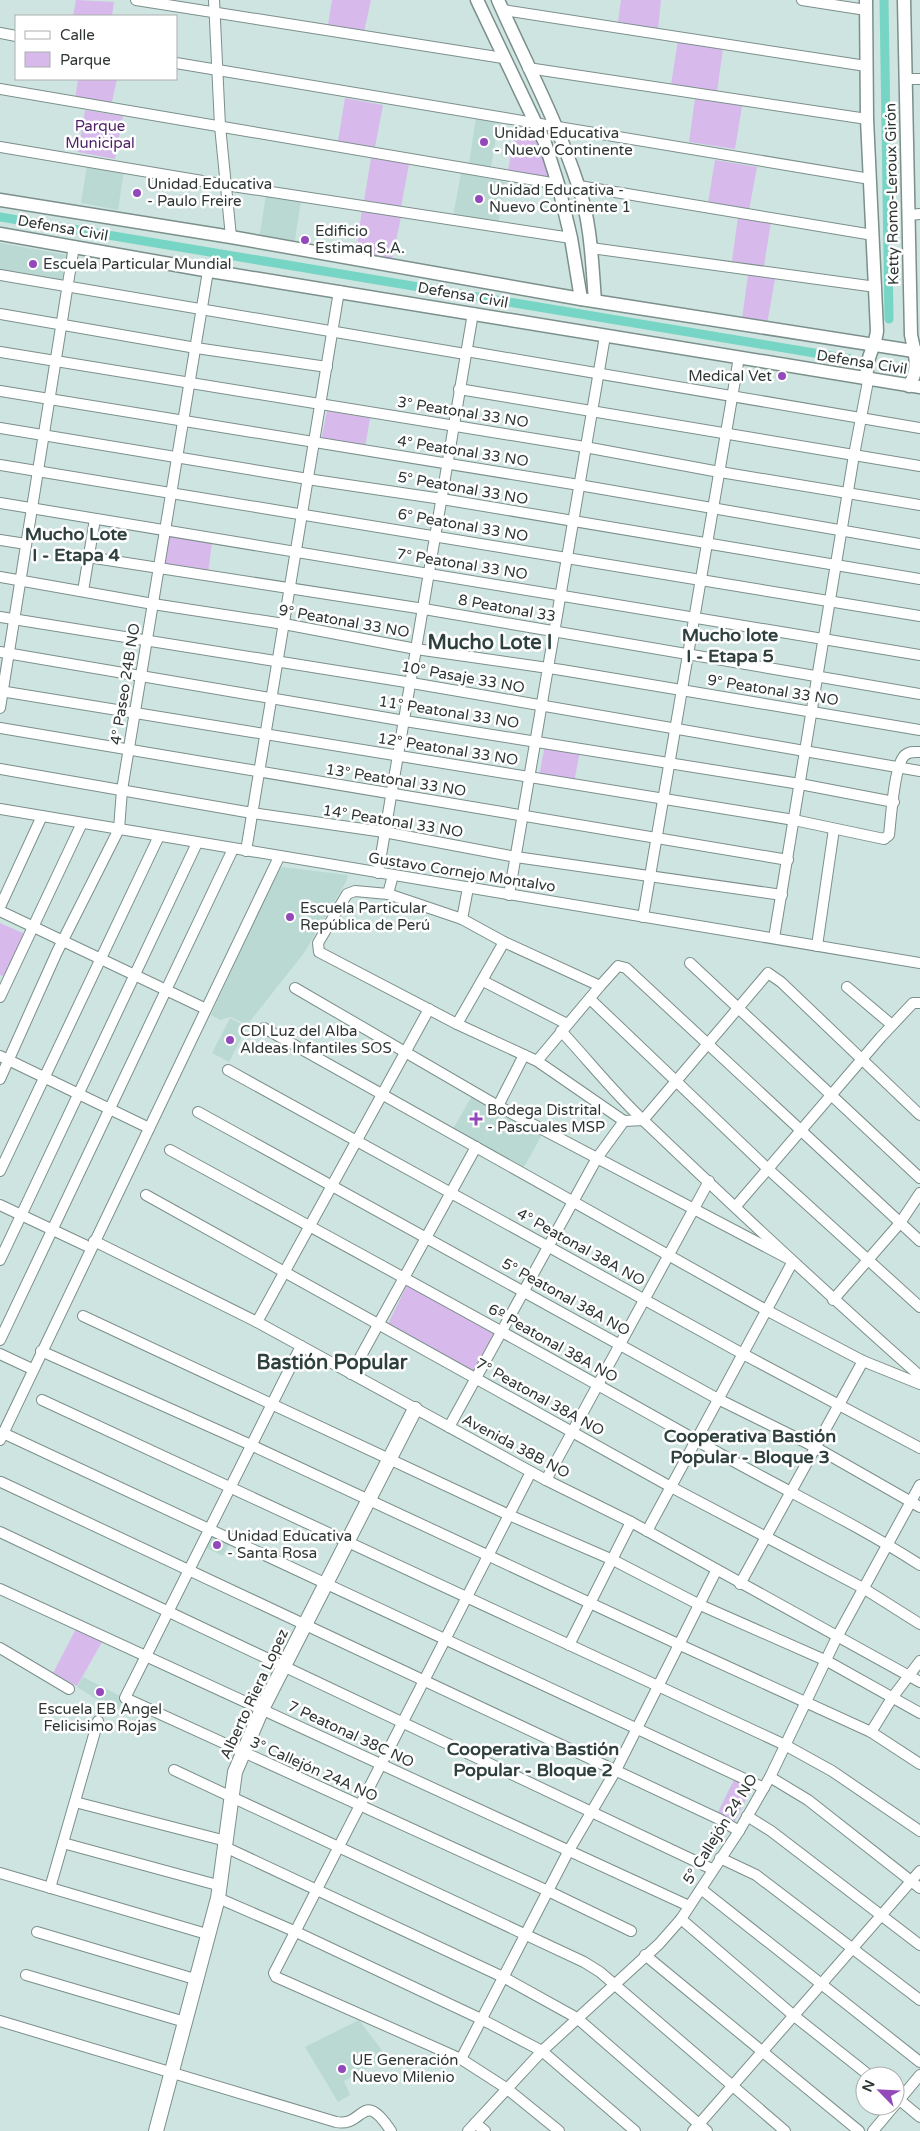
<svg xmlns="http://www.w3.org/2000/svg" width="920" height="2131" font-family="'Varela Round',sans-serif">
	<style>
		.built { fill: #bbd9d3 }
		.green { fill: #d8b9ec }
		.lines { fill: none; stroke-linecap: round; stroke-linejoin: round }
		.canal { stroke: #76d5c4; stroke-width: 9 }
		.minor-casing { stroke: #7b8f8b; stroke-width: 12 }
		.tertiary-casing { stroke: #7b8f8b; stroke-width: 15 }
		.secondary-casing { stroke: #7b8f8b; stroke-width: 16 }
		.minor { stroke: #fff; stroke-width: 10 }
		.tertiary { stroke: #fff; stroke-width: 12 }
		.secondary { stroke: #fff; stroke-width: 14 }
		.poi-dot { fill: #9449bb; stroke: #fff; stroke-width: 2 }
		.labels { text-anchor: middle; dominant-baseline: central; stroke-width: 5; stroke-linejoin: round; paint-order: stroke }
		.park-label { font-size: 15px; fill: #4e1f66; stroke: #fff }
		.poi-label { font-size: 15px; fill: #2e3634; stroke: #fff; text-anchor: start }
		.street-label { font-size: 15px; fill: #2e3634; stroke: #fff }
		.quarter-label { font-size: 18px; font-weight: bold; fill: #2e403d; stroke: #fff }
		.district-label { font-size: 20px; font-weight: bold; fill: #2e403d; stroke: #fff }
	</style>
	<rect width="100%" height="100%" fill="#cee4e0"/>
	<g class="built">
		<path d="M476,117L499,121L491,167L469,164Z"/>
		<path d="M87,165L124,170L118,210L81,203Z"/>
		<path d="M461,173L506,182L498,224L453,216Z"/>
		<path d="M266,195L301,201L294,246L259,239Z"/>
		<path d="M0,243L67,255L61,285L0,274Z"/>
		<path d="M282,867L348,875L346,882L304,953L247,1025L231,1017L220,1020L211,1015L275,875Z"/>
		<path d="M230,1018L247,1027L229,1062L212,1053Z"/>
		<path d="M473,1094L499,1110L482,1142L500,1110L543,1133L523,1169L453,1129Z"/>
		<path d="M211,1533L230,1542L223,1556L204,1547Z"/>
		<path d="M83,1677L124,1698L117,1712L77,1687Z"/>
		<path d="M359,2020L387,2057L344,2081L350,2095L338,2102L305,2047Z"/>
	</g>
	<g class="green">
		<path d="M76,0L114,2L112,16H73Z"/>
		<path d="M332,0H371L364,32L328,25Z"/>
		<path d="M621,0H661L658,29L618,22Z"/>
		<path d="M678,40L723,48L717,92L671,85Z"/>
		<path d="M78,79H117L111,106L75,100Z"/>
		<path d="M345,98L383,105L375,147L338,141Z"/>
		<path d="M695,99L742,106L735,149L689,142Z"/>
		<path d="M85,110L123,116L115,159L78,152Z"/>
		<path d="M516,127L531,130L551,178L508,170Z"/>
		<path d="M371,158L409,164L401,207L364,201Z"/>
		<path d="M715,160L757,167L749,210L708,203Z"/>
		<path d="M362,210L401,217L392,259L356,253Z"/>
		<path d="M738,217L771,222L764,266L732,261Z"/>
		<path d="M748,275L775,279L767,324L742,319Z"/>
		<path d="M327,411L370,418L365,448L321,441Z"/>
		<path d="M169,536L212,542L208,574L163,567Z"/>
		<path d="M545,744L580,751L574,783L539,777Z"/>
		<path d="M0,923L25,934L5,977L0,975Z"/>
		<path d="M408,1283L497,1332L475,1373L388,1324Z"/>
		<path d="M76,1629L102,1642L77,1686L53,1673Z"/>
		<path d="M734,1780L752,1788L735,1821L718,1812Z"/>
	</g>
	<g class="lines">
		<g class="canal">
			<path d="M884,0L889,319"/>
			<path d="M0,217L850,359"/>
		</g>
		<g class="minor-casing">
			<g id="minor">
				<path d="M136,0L503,58"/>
				<path d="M214,0L220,126L231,237"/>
				<path d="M802,0L866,10"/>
				<path d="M503,10L866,66"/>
				<path d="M0,33L16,36"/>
				<path d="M176,63L870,179"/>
				<path d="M528,68L867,119"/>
				<path d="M905,79H920"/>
				<path d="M0,89L558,184"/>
				<path d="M0,147L226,185L571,238"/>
				<path d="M579,186L873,235"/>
				<path d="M909,215L920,214"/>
				<path d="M591,248L876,287"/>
				<path d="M0,275L465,354"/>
				<path d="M0,314L196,348L327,367"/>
				<path d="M466,351L920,428"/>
				<path d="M0,352L585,447L714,471L920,505"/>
				<path d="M459,389L920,466"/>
				<path d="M0,391L579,485L920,544"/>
				<path d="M0,428L314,480L442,499L920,579"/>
				<path d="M0,465L920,616"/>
				<path d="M0,503L920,655"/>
				<path d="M0,540L26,544"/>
				<path d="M88,557L424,609L920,694"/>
				<path d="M0,577L153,604L284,624L416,649L562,670L920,730"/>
				<path d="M83,591L95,519"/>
				<path d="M0,617L406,682L920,771"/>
				<path d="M0,652L405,721L800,784L894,802"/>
				<path d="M0,691L794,820L884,839L889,835C891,819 894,764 905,755C910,751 914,752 920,752"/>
				<path d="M0,708L74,246"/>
				<path d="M0,728L788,860"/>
				<path d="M0,769L252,813L384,832L516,857L782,895"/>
				<path d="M0,809L920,963"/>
				<path d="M246,851L339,291"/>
				<path d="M378,873L473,313"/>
				<path d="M388,894L393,875"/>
				<path d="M509,895L605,336"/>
				<path d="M0,907L42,816"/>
				<path d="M0,911L206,1009"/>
				<path d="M643,917L739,357"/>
				<path d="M462,919L468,888"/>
				<path d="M774,938L854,455L868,381"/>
				<path d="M817,946L834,829"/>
				<path d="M690,963L920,1178"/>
				<path d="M483,981L567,1024"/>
				<path d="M600,986L618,966L626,968L920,1241"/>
				<path d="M847,987L892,1025"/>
				<path d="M295,988L498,1106L789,1259"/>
				<path d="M0,997L82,823"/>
				<path d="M590,999L768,1169L920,1307"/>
				<path d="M457,1024L504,942"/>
				<path d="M264,1028L766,1310L863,1361L920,1384"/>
				<path d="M561,1031C588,1060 614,1093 643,1120C734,1207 826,1293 920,1376"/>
				<path d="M0,1056L149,1128"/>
				<path d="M537,1061L600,986L504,942L462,919L388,894L355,891L347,894L318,943L319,952L457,1024L537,1061L624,1121L643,1120"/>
				<path d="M228,1070L743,1354L920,1448"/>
				<path d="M0,1079L57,952L119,829L122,790L208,271"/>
				<path d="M498,1106L524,1055"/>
				<path d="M198,1112L718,1399L815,1447L920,1507"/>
				<path d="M643,1120L768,973L781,982L920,1115"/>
				<path d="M170,1150C353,1250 536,1349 717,1452C784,1490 855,1523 920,1565"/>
				<path d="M0,1171L159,836"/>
				<path d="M146,1195L671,1487L863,1588L920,1624"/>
				<path d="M0,1205L91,1248"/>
				<path d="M736,1206L881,1037L913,1003H920"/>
				<path d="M94,1241L257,1322L546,1480L631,1522L920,1682"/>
				<path d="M0,1260L197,843"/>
				<path d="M833,1300L900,1223L920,1193"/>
				<path d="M83,1316L509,1515L613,1560L698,1604L827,1661L920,1713"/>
				<path d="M257,1322L429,1009"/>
				<path d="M0,1340L233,849"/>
				<path d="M301,1346L125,1698L548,1891L631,1931"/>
				<path d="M41,1351L251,1445L678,1644L871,1732L920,1764"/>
				<path d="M0,1354L32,1369"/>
				<path d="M351,1374L476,1147"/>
				<path d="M42,1400L785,1745L832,1771L920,1831"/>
				<path d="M449,1427L597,1158L624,1121"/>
				<path d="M3,1433L764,1788"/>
				<path d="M0,1440L279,857"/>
				<path d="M531,1472L274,1973L276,1977L461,2059L506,2088L559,2131"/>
				<path d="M546,1480L709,1181"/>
				<path d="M1,1482L719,1819L739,1831"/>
				<path d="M647,1531L792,1263"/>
				<path d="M0,1532L712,1869"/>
				<path d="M740,1584L863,1361"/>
				<path d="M0,1589L689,1906"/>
				<path d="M569,1645L631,1522"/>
				<path d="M0,1648L69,1689"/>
				<path d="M871,1732L892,1698L920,1661"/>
				<path d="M174,1770L584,1962L600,1972L785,2131"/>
				<path d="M770,1777L808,1800L920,1888"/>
				<path d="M75,1802L226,1841"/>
				<path d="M747,1816L771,1831L920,1945"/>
				<path d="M63,1843L221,1886"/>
				<path d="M225,1847L503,1977L577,2018L707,2131"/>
				<path d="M720,1858L756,1875L920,2000"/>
				<path d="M0,1873L210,1935"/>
				<path d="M50,1888L98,1721"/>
				<path d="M701,1889L920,2062"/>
				<path d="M218,1898L294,1931L481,2019L542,2051L635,2131"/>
				<path d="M681,1919L793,2015L870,2076"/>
				<path d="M37,1932L198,1980"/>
				<path d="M645,1955L859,2131"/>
				<path d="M26,1975L185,2022"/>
				<path d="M0,2021L336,2122C364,2128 362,2087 391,2131"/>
				<path d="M461,2059L568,1852L616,1770L716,1571"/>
				<path d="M896,2097L920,2117"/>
				<path d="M895,2105L920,2075"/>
				<path d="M475,2123L485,2131"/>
				<path d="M468,2131L542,2051L659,1944L681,1919L739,1831L770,1777L837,1637L920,1485"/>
				<path d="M693,2131L920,1871"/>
				<path d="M873,2131L894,2106"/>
			</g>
		</g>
		<g class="tertiary-casing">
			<g id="tertiary">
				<path d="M477,0L545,143L558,184L571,238L581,299"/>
				<path d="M498,0C525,61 557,121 578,185C591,221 592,263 595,301"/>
				<path d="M866,0L867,119L877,331C875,350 863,360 868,381"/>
				<path d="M904,0L911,335C915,354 920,368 909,386"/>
				<path d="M0,200L231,237L581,299L920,352"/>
				<path d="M0,234L210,271L920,387"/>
			</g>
		</g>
		<g class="secondary-casing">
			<path id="secondary" d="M156,2131L218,1898L235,1772L262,1709L415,1409"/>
		</g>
		<use href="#minor" class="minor"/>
		<use href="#tertiary" class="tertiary"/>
		<use href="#secondary" class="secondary"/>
	</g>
	<g class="poi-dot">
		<circle cx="484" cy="142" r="5"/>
		<circle cx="137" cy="193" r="5"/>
		<circle cx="479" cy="199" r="5"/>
		<circle cx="305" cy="240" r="5"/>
		<circle cx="33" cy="264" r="5"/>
		<circle cx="782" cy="376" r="5"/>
		<circle cx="290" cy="917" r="5"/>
		<circle cx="230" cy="1040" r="5"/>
		<path d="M473.5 1111.5h5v5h5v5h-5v5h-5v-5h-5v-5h5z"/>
		<circle cx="217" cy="1545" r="5"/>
		<circle cx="100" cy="1692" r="5"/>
		<circle cx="342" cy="2069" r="5"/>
	</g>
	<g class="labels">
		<g class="park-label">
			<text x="100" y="126">Parque<tspan x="100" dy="17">Municipal</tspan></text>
		</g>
		<g class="poi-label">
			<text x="494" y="133">Unidad Educativa<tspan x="494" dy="17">- Nuevo Continente</tspan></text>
			<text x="147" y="184">Unidad Educativa<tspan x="147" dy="17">- Paulo Freire</tspan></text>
			<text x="489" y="190">Unidad Educativa -<tspan x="489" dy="17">Nuevo Continente 1</tspan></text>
			<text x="315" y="231">Edificio<tspan x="315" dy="17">Estimaq S.A.</tspan></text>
			<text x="43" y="264">Escuela Particular Mundial</text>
			<text x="772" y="376" text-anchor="end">Medical Vet</text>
			<text x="300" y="908">Escuela Particular<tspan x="300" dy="17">República de Perú</tspan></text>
			<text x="240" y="1031">CDI Luz del Alba<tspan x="240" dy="17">Aldeas Infantiles SOS</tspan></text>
			<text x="487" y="1110">Bodega Distrital<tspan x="487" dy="17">- Pascuales MSP</tspan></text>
			<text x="227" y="1536">Unidad Educativa<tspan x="227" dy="17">- Santa Rosa</tspan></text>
			<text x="100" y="1709" text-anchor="middle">Escuela EB Angel<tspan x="100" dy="17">Felicisimo Rojas</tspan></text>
			<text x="352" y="2060">UE Generación<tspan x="352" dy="17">Nuevo Milenio</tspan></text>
		</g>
		<g class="street-label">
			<text transform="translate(892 194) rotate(-91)">Ketty Romo-Leroux Girón</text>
			<text transform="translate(63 228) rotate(10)">Defensa Civil</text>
			<text transform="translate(463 295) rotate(10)">Defensa Civil</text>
			<text transform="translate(862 362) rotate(9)">Defensa Civil</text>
			<text transform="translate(463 412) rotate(9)">3° Peatonal 33 NO</text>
			<text transform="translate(463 451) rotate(9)">4° Peatonal 33 NO</text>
			<text transform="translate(463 488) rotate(10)">5° Peatonal 33 NO</text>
			<text transform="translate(463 525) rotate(10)">6° Peatonal 33 NO</text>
			<text transform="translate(462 564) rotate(9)">7° Peatonal 33 NO</text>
			<text transform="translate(507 608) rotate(10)">8 Peatonal 33</text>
			<text transform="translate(344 621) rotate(10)">9° Peatonal 33 NO</text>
			<text transform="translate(463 677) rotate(10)">10° Pasaje 33 NO</text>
			<text transform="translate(125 684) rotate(-81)">4° Paseo 24B NO</text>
			<text transform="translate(773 690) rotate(9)">9° Peatonal 33 NO</text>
			<text transform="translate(449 712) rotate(9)">11° Peatonal 33 NO</text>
			<text transform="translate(448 749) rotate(9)">12° Peatonal 33 NO</text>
			<text transform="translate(396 780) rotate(9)">13° Peatonal 33 NO</text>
			<text transform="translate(393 821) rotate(9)">14° Peatonal 33 NO</text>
			<text transform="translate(462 872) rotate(9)">Gustavo Cornejo Montalvo</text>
			<text transform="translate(581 1247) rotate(29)">4° Peatonal 38A NO</text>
			<text transform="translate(566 1297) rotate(29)">5° Peatonal 38A NO</text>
			<text transform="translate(553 1343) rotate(29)">6º Peatonal 38A NO</text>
			<text transform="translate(540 1397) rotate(29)">7° Peatonal 38A NO</text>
			<text transform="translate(516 1446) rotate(28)">Avenida 38B NO</text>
			<text transform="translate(254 1694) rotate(-65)">Alberto Riera Lopez</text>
			<text transform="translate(351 1734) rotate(25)">7 Peatonal 38C NO</text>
			<text transform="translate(314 1769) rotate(24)">3° Callejón 24A NO</text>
			<text transform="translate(720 1829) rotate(-58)">5° Callejón 24 NO</text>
		</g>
		<g class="quarter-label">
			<text x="76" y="534">Mucho Lote<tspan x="76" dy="21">I - Etapa 4</tspan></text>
			<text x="730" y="635">Mucho lote<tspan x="730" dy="21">I - Etapa 5</tspan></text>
			<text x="750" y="1436">Cooperativa Bastión<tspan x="750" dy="21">Popular - Bloque 3</tspan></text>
			<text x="533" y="1749">Cooperativa Bastión<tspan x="533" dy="21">Popular - Bloque 2</tspan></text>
		</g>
		<g class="district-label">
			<text x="490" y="643">Mucho Lote I</text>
			<text x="332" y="1363">Bastión Popular</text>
		</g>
	</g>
	<rect x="15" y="15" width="162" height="65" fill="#ffffff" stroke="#abafae"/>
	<rect x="25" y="31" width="25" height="8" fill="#ffffff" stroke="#abafae"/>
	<text x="60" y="40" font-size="15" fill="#2e3634">Calle</text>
	<rect x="25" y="52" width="25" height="15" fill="#d8b9ec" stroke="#abafae"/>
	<text x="60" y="65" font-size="15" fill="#2e3634">Parque</text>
	<g transform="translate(880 2091) rotate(294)"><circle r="24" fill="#ffffff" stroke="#abafae"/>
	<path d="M0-4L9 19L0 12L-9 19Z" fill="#9449bb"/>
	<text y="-8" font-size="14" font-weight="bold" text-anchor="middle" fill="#2e3634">N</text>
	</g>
</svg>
